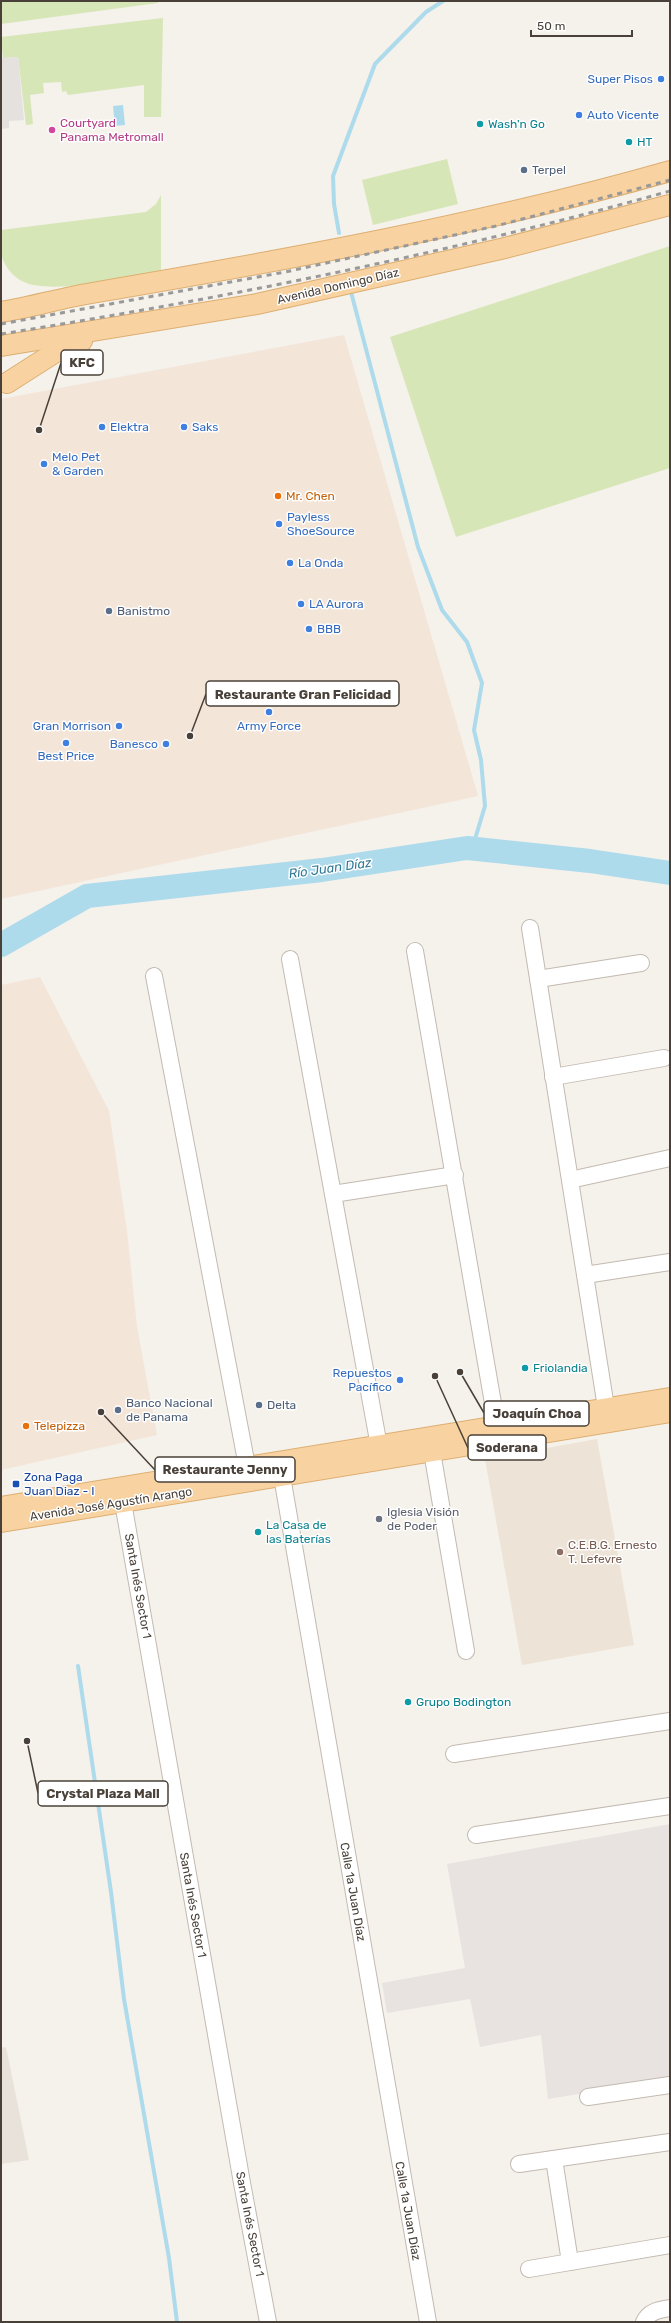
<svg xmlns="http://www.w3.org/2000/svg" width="671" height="2323" font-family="Rubik,sans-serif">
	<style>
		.residential { fill: #e8e2da }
		.commercial { fill: #f4e5d9 }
		.industrial { fill: #e8e3e0 }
		.education { fill: #ede3d6 }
		.green { fill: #d7e6b7 }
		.parking { fill: #e4e1df }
		.water { fill: #addbec }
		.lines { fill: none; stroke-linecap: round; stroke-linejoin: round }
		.stream { stroke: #addbec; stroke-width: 4 }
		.river { stroke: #addbec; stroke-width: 24 }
		.minor-casing { stroke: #c3bab1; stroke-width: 18 }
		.major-casing { stroke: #ddae71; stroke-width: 22 }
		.minor { stroke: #fff; stroke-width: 16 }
		.major { stroke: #f8d3a1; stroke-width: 20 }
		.rail { stroke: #999; stroke-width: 3; stroke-dasharray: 5 5; stroke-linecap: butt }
		.shop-dot { fill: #3f7fe0; stroke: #fff; stroke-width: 1.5 }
		.culture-dot { fill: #0f9aa8; stroke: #fff; stroke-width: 1.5 }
		.hotel-dot { fill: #d1479c; stroke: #fff; stroke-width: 1.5 }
		.service-dot { fill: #5c6f8a; stroke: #fff; stroke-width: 1.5 }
		.food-dot { fill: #e8710a; stroke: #fff; stroke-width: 1.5 }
		.transit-dot { fill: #1a4fb4; stroke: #fff; stroke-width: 1.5 }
		.worship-dot { fill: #6b7280; stroke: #fff; stroke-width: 1.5 }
		.education-dot { fill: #8d6e63; stroke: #fff; stroke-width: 1.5 }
		.labels { text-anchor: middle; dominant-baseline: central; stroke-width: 3; stroke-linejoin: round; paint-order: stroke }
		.shop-label { font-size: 12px; fill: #366cbe; stroke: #fff; text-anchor: start }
		.hotel-label { font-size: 12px; fill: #b23c85; stroke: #fff; text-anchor: start }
		.culture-label { font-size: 12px; fill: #0d838f; stroke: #fff; text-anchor: start }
		.service-label { font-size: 12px; fill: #4e5e75; stroke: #fff; text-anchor: start }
		.street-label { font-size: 12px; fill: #494139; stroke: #fff }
		.food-label { font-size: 12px; fill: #c56008; stroke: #fff; text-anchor: start }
		.transit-label { font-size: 12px; fill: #164399; stroke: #fff; text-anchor: start }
		.worship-label { font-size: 12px; fill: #5b616d; stroke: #fff; text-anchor: start }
		.education-label { font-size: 12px; fill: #785e54; stroke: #fff; text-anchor: start }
		.water-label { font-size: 13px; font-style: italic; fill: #327a97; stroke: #fff }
		.leader { fill: none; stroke: #494139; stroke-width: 1.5 }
		.callout-dot { fill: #494139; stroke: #fff; stroke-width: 1.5 }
		.callout { fill: #fff; stroke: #494139; stroke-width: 1.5 }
		.callout-label { font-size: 13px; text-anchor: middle; font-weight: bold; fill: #494139 }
	</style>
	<rect width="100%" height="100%" fill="#f5f1eb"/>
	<path class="residential" d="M6,2047L29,2160L1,2164V2048Z"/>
	<g class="commercial">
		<path d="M344,335L478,796L1,899V399Z"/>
		<path d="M40,977L109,1111L127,1231L137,1327L157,1435L1,1470V985Z"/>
	</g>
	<path class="industrial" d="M670,1824V2079L548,2099L541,2035L480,2047L470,1999L387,2013L382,1983L465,1968L447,1864Z"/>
	<path class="education" d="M597,1439L634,1645L522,1665L485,1459Z"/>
	<g class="green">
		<path d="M1,1H158V3L1,24Z"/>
		<path d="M163,18L161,117H144V85L68,95L66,91L62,92L61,82L43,83L44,93L30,95L33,124L26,125L18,57L3,58L1,37Z"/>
		<path d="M447,159L458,204L373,225L362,180Z"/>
		<path d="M161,195V272C128,277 53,295 24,282C14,278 5,267 2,257C0,250 1,238 1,230L146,212L156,204Z"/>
		<path d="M670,246V468L456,537L390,337Z"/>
	</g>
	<path class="parking" d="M18,57L24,120L9,121V128L1,129V58Z"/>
	<path class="water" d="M123,105L125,125L115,126L113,106Z"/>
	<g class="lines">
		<g class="stream">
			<path d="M339,233L334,204L333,176L375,64L426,12L443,1"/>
			<path d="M351,292L418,547L442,610L467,642L482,683L474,730L481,760L485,806L472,849"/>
			<path d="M78,1666L111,1892L124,1999L169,2258L177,2322"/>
		</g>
		<path class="river" d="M1,945L87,896L322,870L467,848L590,861L670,873"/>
		<g class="minor-casing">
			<g id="minor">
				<path d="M530,928L608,1420"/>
				<path d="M415,951L499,1438"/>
				<path d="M290,959L381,1457"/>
				<path d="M154,976L247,1466"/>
				<path d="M538,979L641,963"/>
				<path d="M553,1077L664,1058"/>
				<path d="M570,1180L670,1158"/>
				<path d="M333,1194L455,1175"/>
				<path d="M585,1275L670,1262"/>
				<path d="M430,1440L466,1651"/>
				<path d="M280,1465L428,2322"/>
				<path d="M121,1491L242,2183L268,2322"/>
				<path d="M454,1754L670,1721"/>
				<path d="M476,1835L670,1806"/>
				<path d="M588,2097L670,2085"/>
				<path d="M554,2159L570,2262"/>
				<path d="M519,2164L670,2142"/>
				<path d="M529,2269L670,2245"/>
				<path d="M644,2322C649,2311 659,2310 670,2308"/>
			</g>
		</g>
		<g class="major-casing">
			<g id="major">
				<path d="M1,312C32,307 61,298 92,293C286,260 480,225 670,171"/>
				<path d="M1,346L257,304L505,248L670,205"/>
				<path d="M7,383L54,353L82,341"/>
				<path d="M1,1507L670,1398"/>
				<path d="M1,1522L670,1412"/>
			</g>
		</g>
		<use href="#minor" class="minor"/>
		<use href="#major" class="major"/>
		<g class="rail">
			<path d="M1,324L285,272L496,226L670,180"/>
			<path d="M1,334C226,298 450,253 670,191"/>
		</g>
	</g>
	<g class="shop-dot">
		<circle cx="661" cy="79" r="4"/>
		<circle cx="579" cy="115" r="4"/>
		<circle cx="102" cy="427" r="4"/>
		<circle cx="184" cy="427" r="4"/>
		<circle cx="44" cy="464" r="4"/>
		<circle cx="279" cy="524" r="4"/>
		<circle cx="290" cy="563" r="4"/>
		<circle cx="301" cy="604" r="4"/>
		<circle cx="309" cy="629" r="4"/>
		<circle cx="269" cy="712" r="4"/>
		<circle cx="119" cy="726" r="4"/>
		<circle cx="66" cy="743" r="4"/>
		<circle cx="166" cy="744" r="4"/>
		<circle cx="400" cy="1380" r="4"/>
	</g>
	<g class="culture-dot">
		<circle cx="480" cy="124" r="4"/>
		<circle cx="629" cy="142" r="4"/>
		<circle cx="525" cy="1368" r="4"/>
		<circle cx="258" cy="1532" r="4"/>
		<circle cx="408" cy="1702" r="4"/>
	</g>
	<circle class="hotel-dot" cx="52" cy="130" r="4"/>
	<g class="service-dot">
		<circle cx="524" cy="170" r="4"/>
		<circle cx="109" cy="611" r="4"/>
		<circle cx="259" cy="1405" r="4"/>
		<circle cx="118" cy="1410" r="4"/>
	</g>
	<g class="food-dot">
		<circle cx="278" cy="496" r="4"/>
		<circle cx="26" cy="1426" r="4"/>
	</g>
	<rect class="transit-dot" x="12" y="1480" width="8" height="8" rx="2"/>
	<circle class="worship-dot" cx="379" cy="1519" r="4"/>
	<circle class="education-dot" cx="560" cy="1552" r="4"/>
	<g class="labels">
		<g class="shop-label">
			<text x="653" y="79" text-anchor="end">Super Pisos</text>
			<text x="587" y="115">Auto Vicente</text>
			<text x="110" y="427">Elektra</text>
			<text x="192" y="427">Saks</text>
			<text x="52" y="457">Melo Pet<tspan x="52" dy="14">&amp; Garden</tspan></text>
			<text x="287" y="517">Payless<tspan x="287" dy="14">ShoeSource</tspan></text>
			<text x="298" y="563">La Onda</text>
			<text x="309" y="604">LA Aurora</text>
			<text x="317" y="629">BBB</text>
			<text x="111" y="726" text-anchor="end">Gran Morrison</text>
			<text x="269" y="726" text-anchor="middle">Army Force</text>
			<text x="158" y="744" text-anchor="end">Banesco</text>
			<text x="66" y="756" text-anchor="middle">Best Price</text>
			<text x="392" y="1373" text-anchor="end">Repuestos<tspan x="392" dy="14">Pacífico</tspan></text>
		</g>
		<g class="hotel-label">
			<text x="60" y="123">Courtyard<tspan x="60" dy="14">Panama Metromall</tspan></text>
		</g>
		<g class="culture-label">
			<text x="488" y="124">Wash'n Go</text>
			<text x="637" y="142">HT</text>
			<text x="533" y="1368">Friolandia</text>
			<text x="266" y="1525">La Casa de<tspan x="266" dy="14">las Baterías</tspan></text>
			<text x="416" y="1702">Grupo Bodington</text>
		</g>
		<g class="service-label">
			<text x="532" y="170">Terpel</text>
			<text x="117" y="611">Banistmo</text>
			<text x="126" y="1403">Banco Nacional<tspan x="126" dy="14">de Panama</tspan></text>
			<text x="267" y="1405">Delta</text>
		</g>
		<g class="street-label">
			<text transform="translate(338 286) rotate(-13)">Avenida Domingo Díaz</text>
			<text transform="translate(111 1504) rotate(-9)">Avenida José Agustín Arango</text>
			<text transform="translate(138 1586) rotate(80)">Santa Inés Sector 1</text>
			<text transform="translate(353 1892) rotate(80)">Calle 1a Juan Díaz</text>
			<text transform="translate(193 1905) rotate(80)">Santa Inés Sector 1</text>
			<text transform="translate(408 2211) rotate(80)">Calle 1a Juan Díaz</text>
			<text transform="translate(250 2224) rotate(79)">Santa Inés Sector 1</text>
		</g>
		<g class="food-label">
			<text x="286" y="496">Mr. Chen</text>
			<text x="34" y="1426">Telepizza</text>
		</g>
		<g class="transit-label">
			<text x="24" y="1477">Zona Paga<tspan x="24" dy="14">Juan Diaz - I</tspan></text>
		</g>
		<g class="worship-label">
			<text x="387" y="1512">Iglesia Visión<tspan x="387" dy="14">de Poder</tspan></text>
		</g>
		<g class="education-label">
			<text x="568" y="1545">C.E.B.G. Ernesto<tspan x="568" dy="14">T. Lefevre</tspan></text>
		</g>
		<g class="water-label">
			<text transform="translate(330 868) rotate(-8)">Río Juan Díaz</text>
		</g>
	</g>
	<path class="leader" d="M39 430L61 363M190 736L206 694M460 1372L484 1413M435 1376L468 1448M101 1412L155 1470M27 1741L38 1793"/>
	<g class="callout-dot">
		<circle cx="39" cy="430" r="4"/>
		<circle cx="190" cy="736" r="4"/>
		<circle cx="460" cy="1372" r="4"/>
		<circle cx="435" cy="1376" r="4"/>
		<circle cx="101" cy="1412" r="4"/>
		<circle cx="27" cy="1741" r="4"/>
	</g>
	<g class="callout">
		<rect x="61" y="350" width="42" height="25" rx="4"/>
		<rect x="206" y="681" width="193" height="25" rx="4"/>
		<rect x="484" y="1401" width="105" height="25" rx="4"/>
		<rect x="468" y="1435" width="78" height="25" rx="4"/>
		<rect x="155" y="1457" width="140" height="25" rx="4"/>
		<rect x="38" y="1781" width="130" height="25" rx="4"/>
	</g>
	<g class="callout-label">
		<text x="82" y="367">KFC</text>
		<text x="303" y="699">Restaurante Gran Felicidad</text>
		<text x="537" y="1418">Joaquín Choa</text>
		<text x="507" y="1452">Soderana</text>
		<text x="225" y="1474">Restaurante Jenny</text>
		<text x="103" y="1798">Crystal Plaza Mall</text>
	</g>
	<rect width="671" height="2323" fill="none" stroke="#494139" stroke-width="4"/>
	<path d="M531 30v6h101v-6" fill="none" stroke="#494139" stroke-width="2"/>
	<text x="537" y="30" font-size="12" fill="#494139" stroke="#ffffff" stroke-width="3" paint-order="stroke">50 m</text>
</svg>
